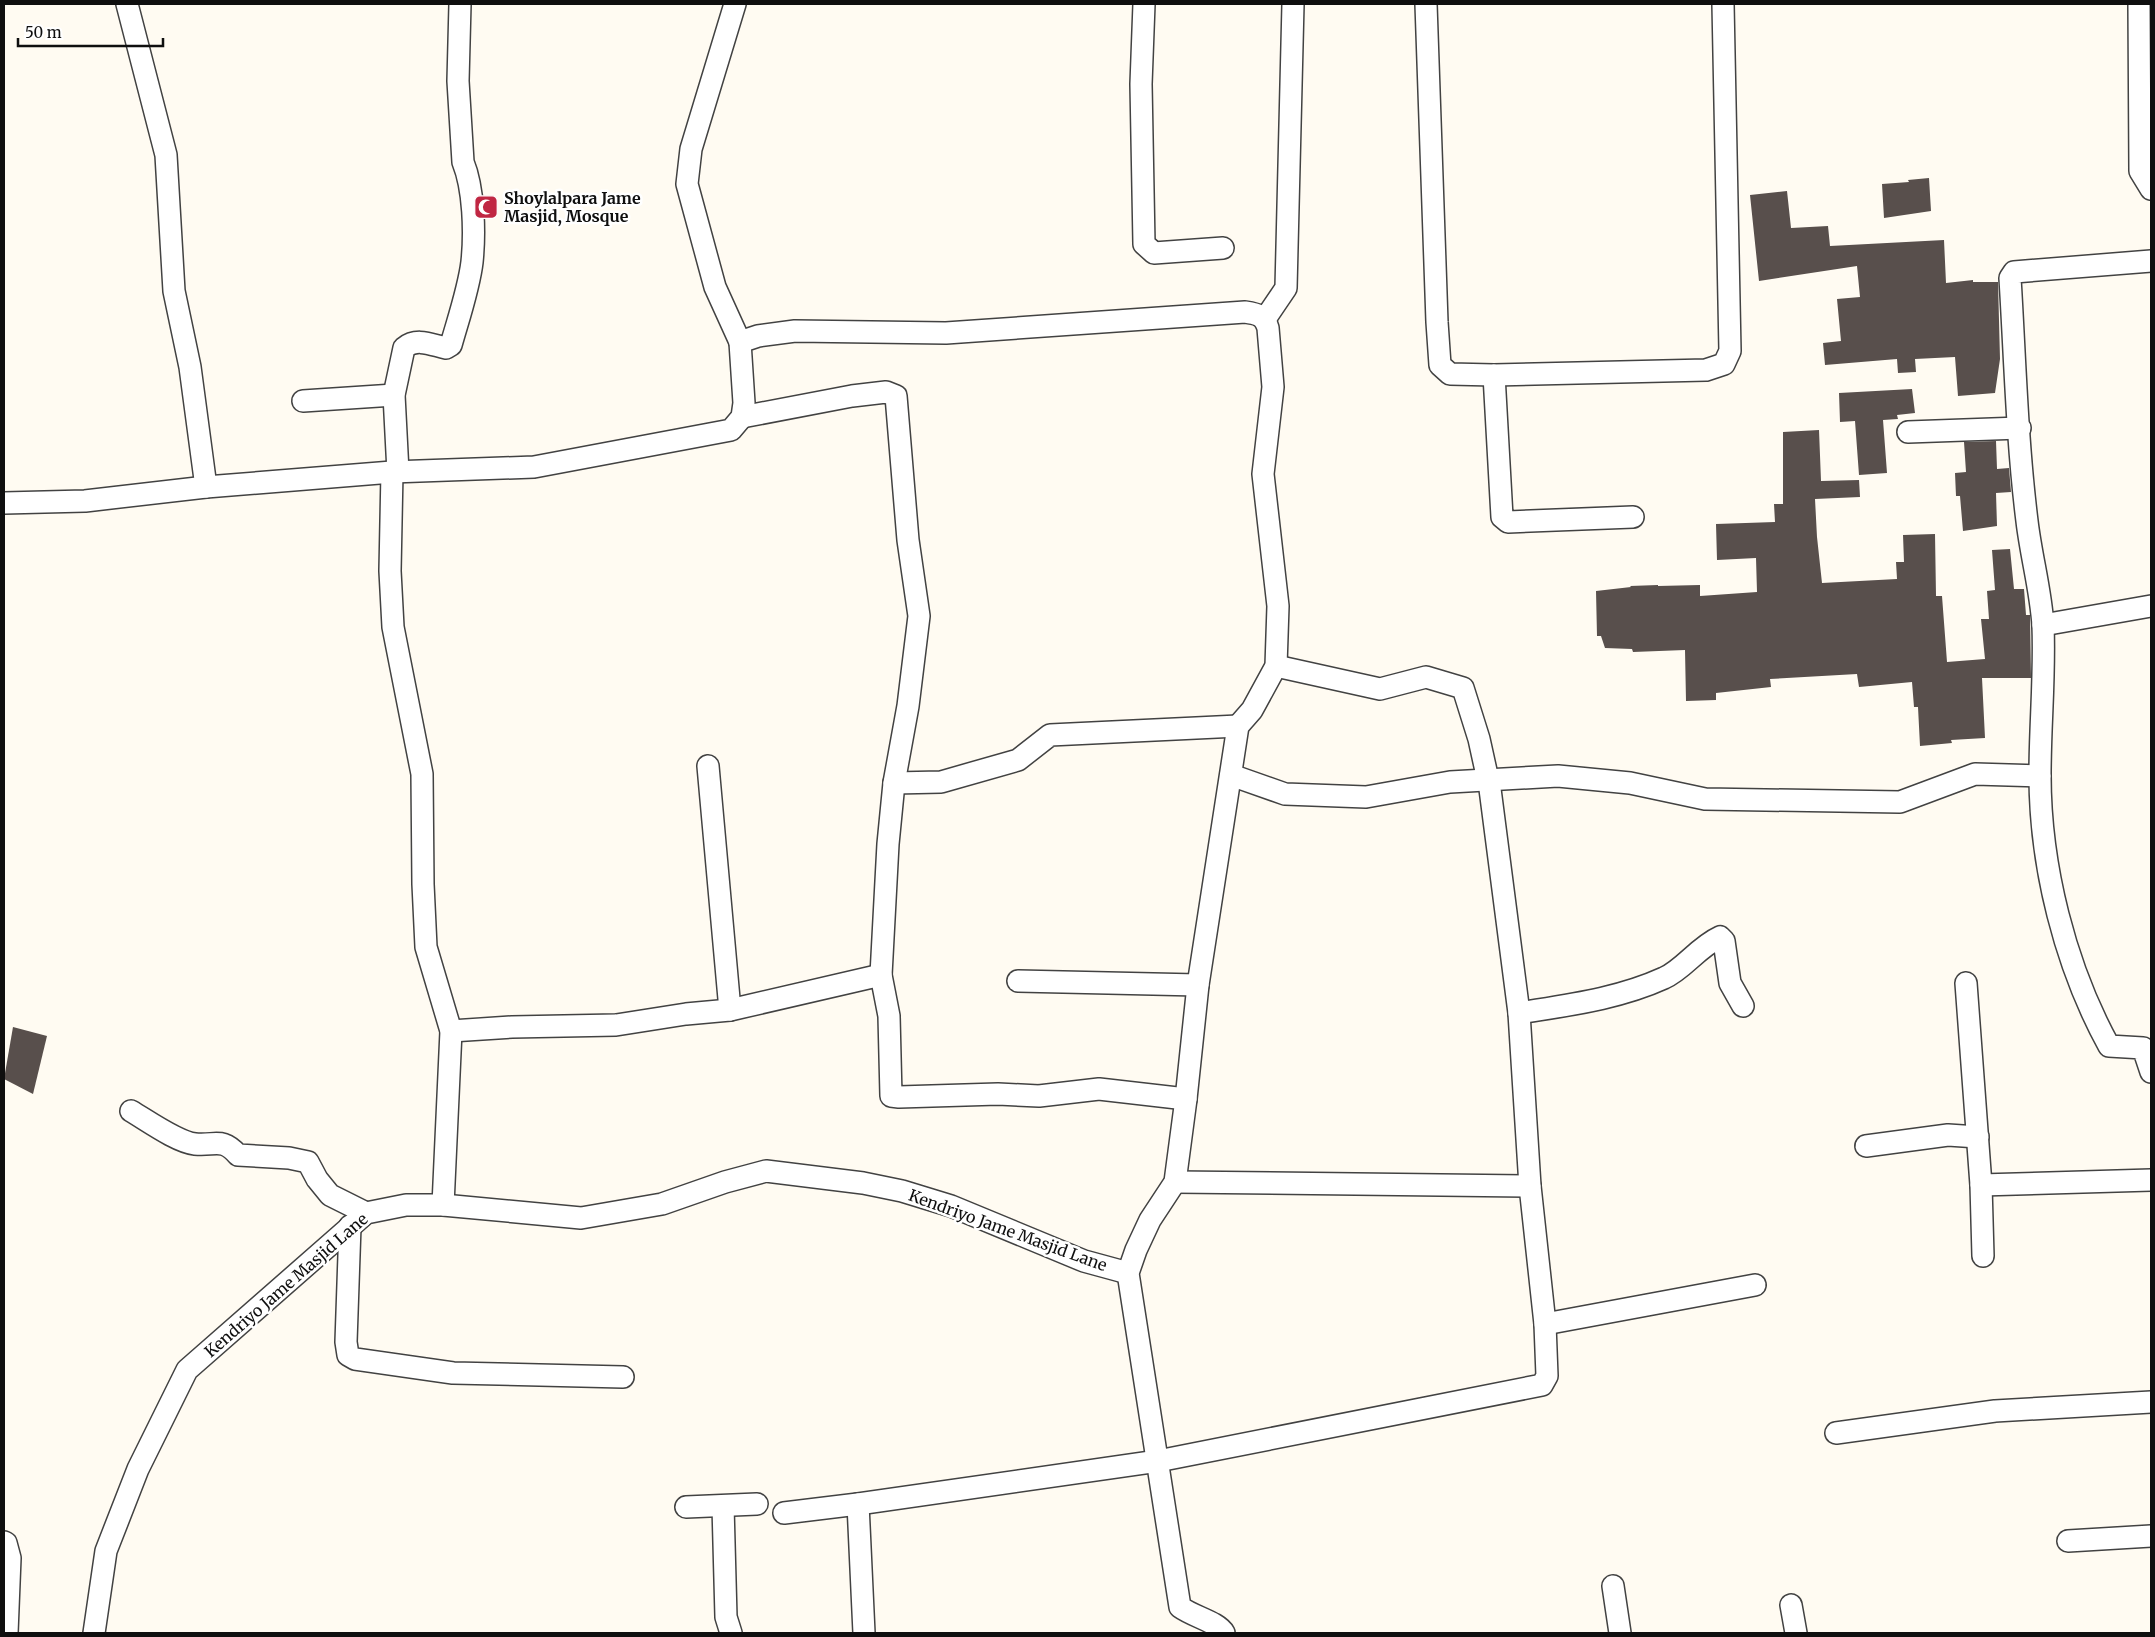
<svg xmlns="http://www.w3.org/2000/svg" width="2155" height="1637" font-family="Merriweather,serif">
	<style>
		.building { fill: #584f4c }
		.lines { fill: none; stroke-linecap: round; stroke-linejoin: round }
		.street-casing { stroke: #424242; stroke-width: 24 }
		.street { stroke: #fff; stroke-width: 21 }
		.labels { text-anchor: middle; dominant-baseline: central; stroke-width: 5; stroke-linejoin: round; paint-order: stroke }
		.poi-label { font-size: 16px; font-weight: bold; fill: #0f0f0f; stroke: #fff; text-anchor: start }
		.street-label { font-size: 16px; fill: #0f0f0f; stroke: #fff }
	</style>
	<rect width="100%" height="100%" fill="#fffbf2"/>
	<g class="building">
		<path d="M1929,178L1931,211L1884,218L1882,184L1909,182L1908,180Z"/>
		<path d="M1787,191L1791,228L1828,226L1830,246L1944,240L1946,283L1973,280V282H1998L2000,359L1995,393L1958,396L1955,357L1915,359L1916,372L1898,373L1897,359L1825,365L1823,343L1841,341L1837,299L1860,297L1857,266L1759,281L1750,195Z"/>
		<path d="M1912,389L1915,413L1897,415L1898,419L1883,420L1887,473L1859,475L1855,421L1840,422L1839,393Z"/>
		<path d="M1819,430L1821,481L1859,480L1860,497L1815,499L1817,537L1822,583L1897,579L1896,562H1904L1903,535L1935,534L1936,596H1942L1947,662L1985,659L1981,619H1989L1987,591L1995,590L1992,550L2010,549L2014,589H2024L2026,615H2030L2031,678H1982L1985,738L1951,740L1952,743L1920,746L1918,707H1914L1912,682L1859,687L1857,674L1770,679L1771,687L1716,693V700L1686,701L1685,650L1633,652L1632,649L1605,648L1601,636H1597L1596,591L1631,587L1630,586L1658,585V586L1700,585V596L1757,592L1756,558L1717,560L1716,524L1775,522L1774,504H1783V432Z"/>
		<path d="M1996,441L1997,469L2009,468L2011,492L1996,493L1997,526L1963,531L1960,496H1956L1955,473L1966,472L1964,442Z"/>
		<path d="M13,1027L47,1036L33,1094L4,1079Z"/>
	</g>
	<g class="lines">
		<g class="street-casing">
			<g id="street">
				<path d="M127,4L166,155L174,291L190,367L206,487"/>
				<path d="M735,4L691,149L687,184L715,287L740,342"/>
				<path d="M1144,4L1141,84L1144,244L1154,253L1223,248"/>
				<path d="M1426,4L1437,322L1440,365L1450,374L1494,375L1706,370L1724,364L1730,351L1723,4"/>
				<path d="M2139,4L2140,171L2151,189"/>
				<path d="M2151,261L2014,272L2010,278C2015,359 2017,441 2027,521C2031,556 2041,591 2043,626C2045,675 2040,725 2040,775C2040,866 2065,966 2109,1046L2143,1048L2151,1072"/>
				<path d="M1265,319L1286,288L1293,4"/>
				<path d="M1494,375L1502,517L1508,522L1633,517"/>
				<path d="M303,401L394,395"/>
				<path d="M742,417L852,396L886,392L896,396L908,540L919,616L908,706L894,783L888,844L881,975L889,1016L891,1096L899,1097L998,1094L1039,1096L1099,1089L1186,1099"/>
				<path d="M1908,432L2020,428"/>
				<path d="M392,472L390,571L393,627L422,774L423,884L426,947L451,1031L443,1205"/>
				<path d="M398,472L394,395L404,348C417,337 432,345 446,348L451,345C458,320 469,288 472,262C475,233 474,189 463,162L458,81L460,4"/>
				<path d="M4,503L85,501L206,487L392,472L534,467L731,430L742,417L744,403L740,342L758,336L795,331L946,333L1245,312C1258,314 1264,315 1268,328L1273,387L1263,474L1278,606L1276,666L1252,710L1238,726L1198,985L1186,1099L1175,1182L1150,1220L1136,1250L1128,1273L1180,1607C1194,1617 1218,1622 1224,1633"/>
				<path d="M2043,625L2151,606"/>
				<path d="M708,766L730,1010"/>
				<path d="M1231,775L1285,794L1366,797L1450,782L1558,776L1630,783L1705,799L1900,802L1975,774L2040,776"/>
				<path d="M894,783L941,782L1018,760L1050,735L1238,726"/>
				<path d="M1018,981L1198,985"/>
				<path d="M1966,983L1981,1185L1983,1256"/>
				<path d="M1519,1013C1568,1005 1618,999 1664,978C1683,970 1698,947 1720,937L1724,941L1730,983L1743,1006"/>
				<path d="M451,1031L512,1027L616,1025L686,1014L730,1010L881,975"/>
				<path d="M131,1111C148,1121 177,1142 195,1144C216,1146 222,1137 238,1155L289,1158L308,1162L317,1179L330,1195L366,1213"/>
				<path d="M1866,1146L1948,1135L1978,1137"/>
				<path d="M1175,1182L1530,1186"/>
				<path d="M1981,1185L2151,1180"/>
				<path d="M350,1226L346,1342L348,1355L355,1359L453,1373L623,1377"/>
				<path d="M1545,1324L1755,1285"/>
				<path d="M1836,1433L1995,1411L2151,1402"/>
				<path d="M858,1504L864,1633"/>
				<path d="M723,1506L726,1617L731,1633"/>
				<path d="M686,1507L757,1504"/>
				<path d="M784,1513L858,1504L1158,1461L1542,1385L1547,1376L1545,1324L1530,1186L1519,1013L1490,789L1479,739L1463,688L1426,677L1380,689L1276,666"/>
				<path d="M2068,1541L2151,1536"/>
				<path d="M4,1542L6,1543L10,1558L7,1633"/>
				<path d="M1613,1586L1620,1633"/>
				<path d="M1791,1605L1796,1633"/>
				<path d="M94,1633L106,1551L138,1469L187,1370L366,1213L406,1205H443L581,1218L662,1204L725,1182L766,1171L863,1183L902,1191L951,1206L1084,1261L1128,1273"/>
			</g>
		</g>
		<use href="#street" class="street"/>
	</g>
	<defs>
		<g id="mosque-square" transform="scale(1.25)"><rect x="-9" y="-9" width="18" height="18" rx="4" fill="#c02642" stroke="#fff"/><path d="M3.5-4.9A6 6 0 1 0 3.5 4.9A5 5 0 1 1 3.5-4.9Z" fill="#fff"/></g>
	</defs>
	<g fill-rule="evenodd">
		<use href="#mosque-square" x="486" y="207"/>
	</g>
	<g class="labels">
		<g class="poi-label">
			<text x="504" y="198">Shoylalpara Jame<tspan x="504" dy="18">Masjid, Mosque</tspan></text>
		</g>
		<g class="street-label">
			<text transform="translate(1008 1230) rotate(20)">Kendriyo Jame Masjid Lane</text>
			<text transform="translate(286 1285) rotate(-41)">Kendriyo Jame Masjid Lane</text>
		</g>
	</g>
	<rect width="2155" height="1637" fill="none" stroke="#0f0f0f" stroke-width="10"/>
	<path d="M18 38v8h145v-8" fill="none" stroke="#0f0f0f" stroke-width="2.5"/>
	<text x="25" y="38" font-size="15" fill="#0f0f0f" stroke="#ffffff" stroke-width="4" paint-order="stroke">50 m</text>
</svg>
